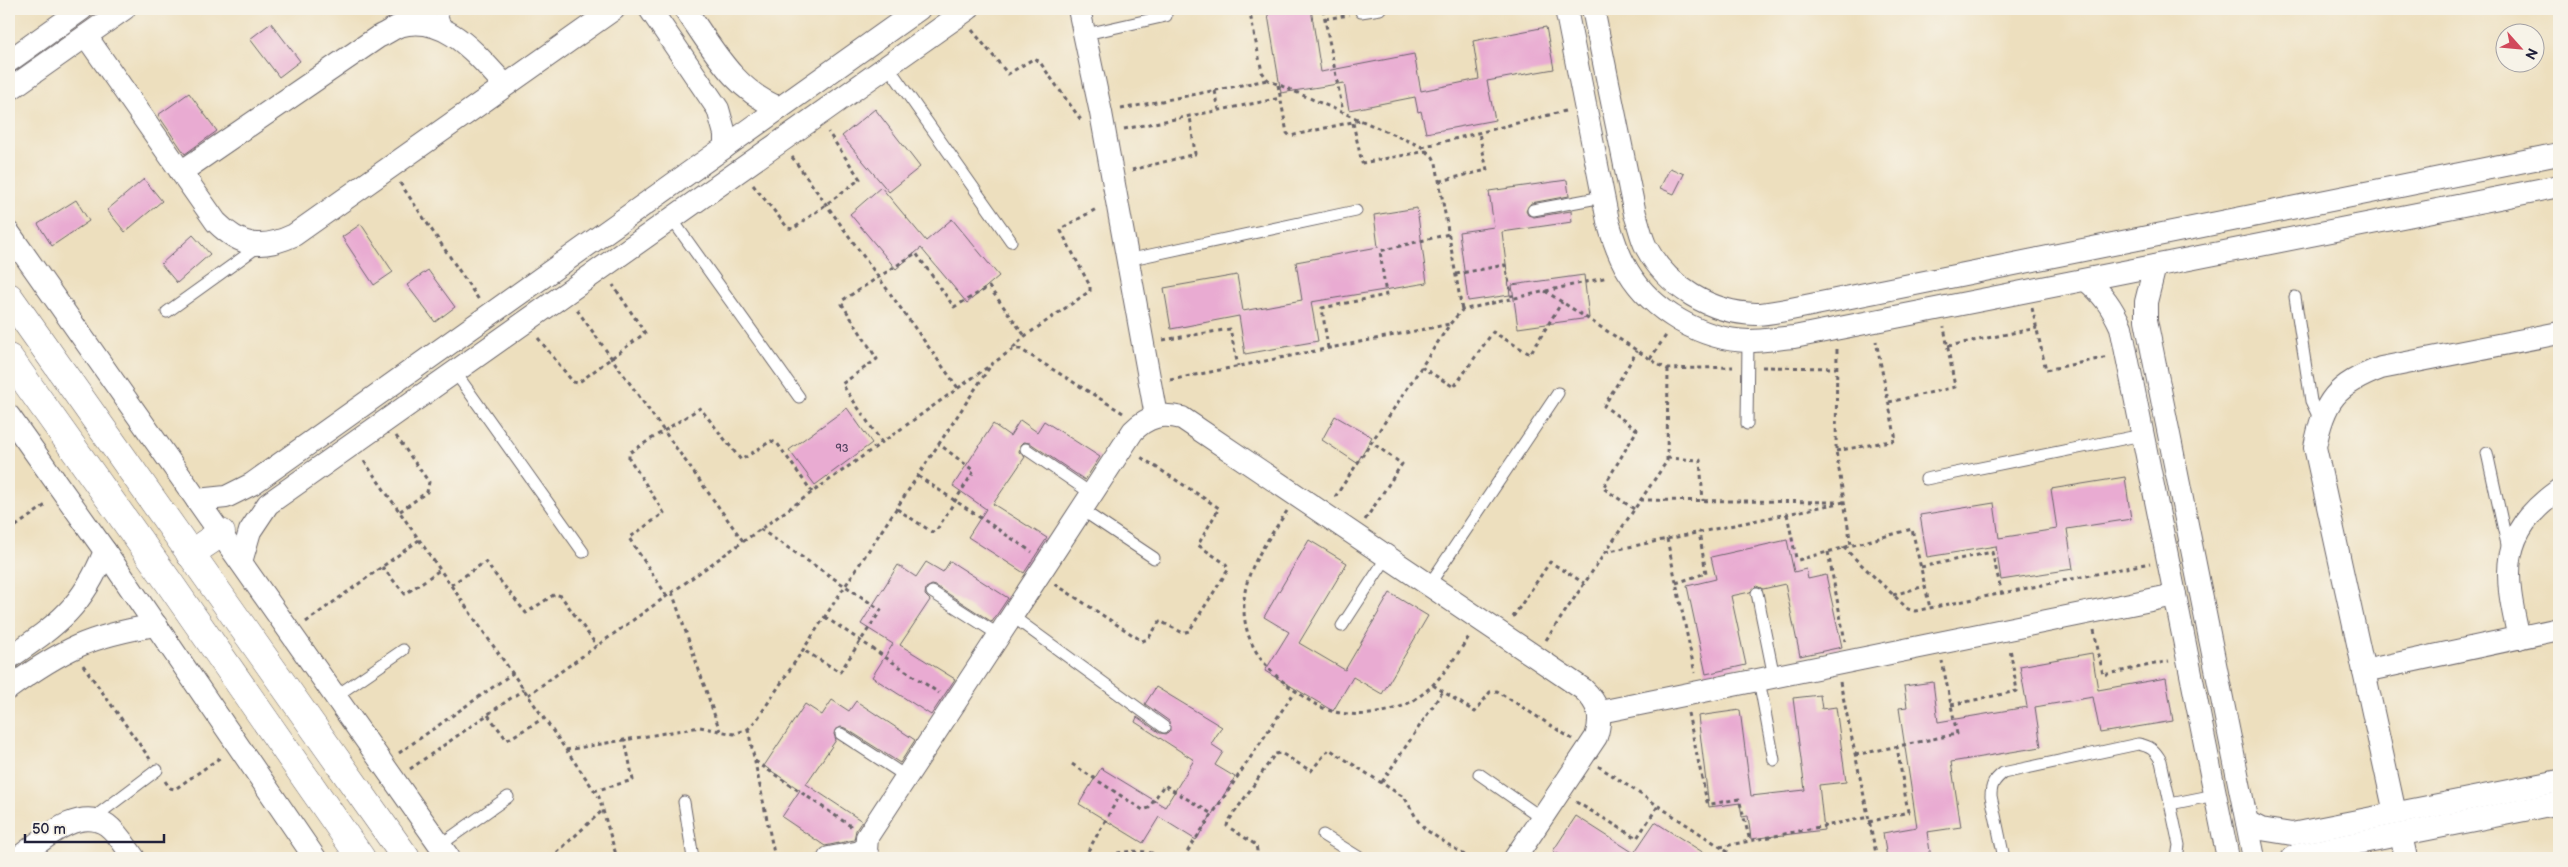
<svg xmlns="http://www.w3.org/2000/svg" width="2568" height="867" font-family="'Balsamiq Sans',sans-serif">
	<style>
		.building { fill: #e9abd2 }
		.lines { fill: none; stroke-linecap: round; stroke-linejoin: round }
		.lane-casing { stroke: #696469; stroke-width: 13 }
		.street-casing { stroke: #696469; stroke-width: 24 }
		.secondary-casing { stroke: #696469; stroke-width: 29 }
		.path { stroke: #696469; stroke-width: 3; stroke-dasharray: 4 4; stroke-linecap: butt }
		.lane { stroke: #fff; stroke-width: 11 }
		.street { stroke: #fff; stroke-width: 22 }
		.secondary { stroke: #fff; stroke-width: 28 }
		.labels { text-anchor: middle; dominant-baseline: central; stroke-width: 4; stroke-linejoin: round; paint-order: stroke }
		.number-label { font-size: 11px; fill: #544461 }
	</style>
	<rect width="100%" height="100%" fill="#f7f3e8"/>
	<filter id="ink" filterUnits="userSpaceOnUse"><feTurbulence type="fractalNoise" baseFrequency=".02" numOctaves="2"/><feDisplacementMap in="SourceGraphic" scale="10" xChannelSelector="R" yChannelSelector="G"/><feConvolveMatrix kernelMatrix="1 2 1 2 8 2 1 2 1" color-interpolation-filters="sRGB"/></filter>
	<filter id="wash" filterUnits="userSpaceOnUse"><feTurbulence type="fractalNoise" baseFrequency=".0096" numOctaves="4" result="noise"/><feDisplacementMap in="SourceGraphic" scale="20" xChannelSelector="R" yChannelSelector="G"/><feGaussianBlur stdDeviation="1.12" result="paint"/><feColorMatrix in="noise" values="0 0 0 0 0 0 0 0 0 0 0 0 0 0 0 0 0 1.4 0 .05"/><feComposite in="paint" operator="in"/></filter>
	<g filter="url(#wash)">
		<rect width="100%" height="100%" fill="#eddfbe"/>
		<g id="blocks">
			<g class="building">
				<path d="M1267,9H1311L1321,72L1414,54L1421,91L1479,79L1473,41L1546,27L1554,69L1487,81L1495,120L1426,133L1421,111L1418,112L1415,97L1349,110L1344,83L1281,93Z"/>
				<path d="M271,23L300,61L279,77L250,39Z"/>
				<path d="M189,93L217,131L185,154L158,115Z"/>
				<path d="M875,109L920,167L889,192L842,136Z"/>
				<path d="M1670,168L1684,174L1674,194L1660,188Z"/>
				<path d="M144,179L162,201L125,232L107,210Z"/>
				<path d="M1567,180L1569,196L1531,203L1526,211L1528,215L1534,217L1571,211L1572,222L1502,232L1510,295L1468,301L1459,232L1494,227L1489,191Z"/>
				<path d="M881,187L926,241L952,219L999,276L967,303L921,248L896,269L850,214Z"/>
				<path d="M76,200L89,221L52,246L38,224Z"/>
				<path d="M1417,208L1427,283L1311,302L1318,341L1245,354L1239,316L1171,329L1164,288L1237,275L1243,311L1302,300L1296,262L1378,247L1374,215Z"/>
				<path d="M361,224L393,272L374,285L342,237Z"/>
				<path d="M193,235L210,254L177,283L161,264Z"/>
				<path d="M428,270L455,307L435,322L407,285Z"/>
				<path d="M1584,275L1589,318L1518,328L1512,285Z"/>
				<path d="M847,408L872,443L815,485L789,450Z"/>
				<path d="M1335,416L1372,437L1357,463L1322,440Z"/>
				<path d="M1020,420L1037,432L1044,421L1100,457L1085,480L1030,443L1023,442L1020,445L1019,452L1025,457L993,504L1047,538L1024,573L968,537L986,509L953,486L993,424L1010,436Z"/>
				<path d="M2125,477L2131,519L2067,529L2073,569L2001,580L1996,546L1927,557L1920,515L1994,503L1999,538L2057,529L2051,489Z"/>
				<path d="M1309,540L1347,563L1299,643L1345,670L1390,593L1428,616L1382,694L1353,677L1333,711L1265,671L1289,632L1264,617Z"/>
				<path d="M1787,540L1794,572L1806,569L1808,579L1826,575L1842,647L1800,656L1785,584L1763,589L1756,586L1750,592L1731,596L1746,665L1706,674L1687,586L1716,579L1711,557Z"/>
				<path d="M950,561L1008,598L992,622L936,586L932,585L926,588L925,595L930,600L900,645L955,679L931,715L872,677L893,644L861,624L898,565L916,577L926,562L943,572Z"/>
				<path d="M2092,653L2098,690L2166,678L2173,721L2100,733L2093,697L2035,707L2041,747L1951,762L1961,827L1927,832L1931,858H1887L1883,833L1917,827L1899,708L1907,707L1904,686L1933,682L1938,722L2027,707L2020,666Z"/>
				<path d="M1156,687L1222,727L1211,744L1223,752L1215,765L1235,777L1196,840L1159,817L1143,843L1079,804L1101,768L1165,807L1194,760L1135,722L1137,717L1160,733L1167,734L1170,731L1169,721L1145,704Z"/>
				<path d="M1820,695L1822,709L1836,707L1846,782L1819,785L1824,830L1751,839L1748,816L1742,817L1740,803L1709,807L1698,716L1740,710L1751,796L1805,790L1793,698Z"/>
				<path d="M832,700L849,711L856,701L915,740L900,763L845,728L841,727L835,730L834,734L836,740L806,784L862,821L856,830L854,840L825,846L782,817L800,790L764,766L805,704L822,715Z"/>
				<path d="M1576,816L1634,853L1655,822L1712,858H1565L1553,851Z"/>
			</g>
		</g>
	</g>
	<g filter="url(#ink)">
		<use href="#blocks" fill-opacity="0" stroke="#696469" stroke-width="1"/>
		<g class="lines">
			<g class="lane-casing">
				<g id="lane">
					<path d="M440,9L446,30"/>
					<path d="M1361,12L1380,9"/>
					<path d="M1086,34L1166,16"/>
					<path d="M887,65L1011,241"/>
					<path d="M1533,210L1603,197"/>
					<path d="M671,218L799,397"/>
					<path d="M1127,260L1356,211"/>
					<path d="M2295,297L2311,401L2320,420"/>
					<path d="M167,312L259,246"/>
					<path d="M455,372L583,552"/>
					<path d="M1747,424L1748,341"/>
					<path d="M1026,449L1092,494"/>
					<path d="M2487,453L2508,549"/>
					<path d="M1926,479L2142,435"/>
					<path d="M1082,510L1154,558"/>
					<path d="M1429,585L1558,393"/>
					<path d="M932,592L999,635"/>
					<path d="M1757,593L1774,677"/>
					<path d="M1012,616L1164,727"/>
					<path d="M1342,626L1387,557"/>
					<path d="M1759,680L1774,760"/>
					<path d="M336,696L403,650"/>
					<path d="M841,734L907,777"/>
					<path d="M1479,774L1542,818"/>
					<path d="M684,802L693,858"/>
					<path d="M2170,804L2215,795"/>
					<path d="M92,819L157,770"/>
					<path d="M1323,835L1360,858"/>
					<path d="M440,845L508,797"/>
					<path d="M2004,858L1991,796C1991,785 1994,780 2003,773L2138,744C2150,746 2155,750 2161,761L2179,845L2177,858"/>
				</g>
			</g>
			<g class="street-casing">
				<g id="street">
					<path d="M650,9L718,109L725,134V147"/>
					<path d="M685,9C712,47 734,91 780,108"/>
					<path d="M1079,9L1101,113L1156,416"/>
					<path d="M1566,9L1608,221C1613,239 1618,255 1628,271C1652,311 1702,340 1749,341C1764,341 1780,338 1794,337L2559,186"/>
					<path d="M1593,9L1635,214C1639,225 1641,237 1646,247C1667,287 1711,313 1756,314C1767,314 1779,311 1791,309L2559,154"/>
					<path d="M86,36L216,222C241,247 262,250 294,235L614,9"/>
					<path d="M9,61L82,9"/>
					<path d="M9,90L124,9"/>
					<path d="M181,172L378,37C385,34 392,29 399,26C446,12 478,57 505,85"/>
					<path d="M9,233L449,858"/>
					<path d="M2155,266L2146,302V320L2254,858"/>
					<path d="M2086,280C2103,294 2112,307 2121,327L2228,858"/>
					<path d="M9,416L105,551L315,858"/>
					<path d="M197,500L226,497L252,484L919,9"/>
					<path d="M241,562L250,531L268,504L968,9"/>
					<path d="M2519,638C2504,573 2498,533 2559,490"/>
					<path d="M9,658C58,624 82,608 105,551"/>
					<path d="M2364,671L2559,629"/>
					<path d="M9,688C63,649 90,636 156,625"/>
					<path d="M1600,712L2175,595"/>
					<path d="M2395,813L2315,447C2324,400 2336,385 2381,368L2559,333"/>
					<path d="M2247,822L2261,829L2292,834L2559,781"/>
					<path d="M2401,835L2406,858"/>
					<path d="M18,858C41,842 77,805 107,825C118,833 126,847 134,858"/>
					<path d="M829,858L866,851"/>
					<path d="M869,858L866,851L867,837L1133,431C1148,416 1162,413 1182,418L1583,689C1598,703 1603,716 1596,737L1515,858"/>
					<path d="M2292,858L2297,855L2559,803"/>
				</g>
			</g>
			<g class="secondary-casing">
				<g id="secondary">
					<path d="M9,297L406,858"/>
					<path d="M9,358L168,581L361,858"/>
					<path d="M190,554L221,533"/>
				</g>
			</g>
			<g class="path">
				<path d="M1249,9L1262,72L1268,80L1422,147L1433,157L1436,163L1462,310"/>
				<path d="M1323,9L1343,112"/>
				<path d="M1325,19L1349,15"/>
				<path d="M972,30L1008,74L1033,59L1039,61L1081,120"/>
				<path d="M1278,85L1287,133L1290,136L1361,120"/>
				<path d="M1215,91L1219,110"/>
				<path d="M1121,109L1267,80"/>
				<path d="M1353,123L1362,163L1427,151"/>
				<path d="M1124,129L1281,98"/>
				<path d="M1422,147L1565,111"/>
				<path d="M792,157L958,388"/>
				<path d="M1132,170L1195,154L1190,116"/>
				<path d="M1440,181L1487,170L1479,133"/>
				<path d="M400,183L479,300"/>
				<path d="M753,185L788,228L793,229L860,179L828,132"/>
				<path d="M1456,274L1505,265L1512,297"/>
				<path d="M1545,291L1661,366L1668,369L1733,367"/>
				<path d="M2032,308L2046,370L2108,357"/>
				<path d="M577,310L743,541"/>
				<path d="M538,338L573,382L578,383L645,333L613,285"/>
				<path d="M1163,340L1230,329L1238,366"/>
				<path d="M1948,346L2037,328"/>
				<path d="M1013,348L1025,336L1090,291V286L1061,231L1062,228L1098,208"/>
				<path d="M1328,348L1322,308L1386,295L1380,251L1449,234"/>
				<path d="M1837,349L1836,451L1851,545"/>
				<path d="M1650,359L1667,334"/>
				<path d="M1421,367L1454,387L1493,332L1530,354L1562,302"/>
				<path d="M1762,367L1836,368"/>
				<path d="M1170,380L1450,324"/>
				<path d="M1889,402L1955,387L1944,327"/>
				<path d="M396,436L429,482L427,492L399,512"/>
				<path d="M882,443L842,384L877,359L842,304L843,300L916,253L954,307L989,287L1025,336"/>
				<path d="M1836,451L1896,440L1876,341"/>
				<path d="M1667,458L1700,460L1703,501"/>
				<path d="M364,461L599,797L617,858"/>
				<path d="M918,476L1032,552"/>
				<path d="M1335,497L1450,324L1462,310L1608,277"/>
				<path d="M1640,500L1836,502"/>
				<path d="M897,509L932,532L936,531L974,471L939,444"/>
				<path d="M1634,509L1603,488L1637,430L1604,406L1637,351"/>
				<path d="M1287,511C1269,539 1245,568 1244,602C1242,645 1267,672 1300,694C1312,703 1325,711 1341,713C1364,717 1393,713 1414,700C1439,684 1454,659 1470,635"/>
				<path d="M1787,514L1796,558L1798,560L1912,529L1930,608"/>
				<path d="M1365,520L1402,464L1371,442"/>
				<path d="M760,529L881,610L840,672L803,650"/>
				<path d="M9,531L47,504"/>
				<path d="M1667,539L1695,673"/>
				<path d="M1843,547L1908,609L1915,611L2150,563"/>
				<path d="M1605,552L1844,502"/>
				<path d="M1828,552L1845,641"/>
				<path d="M382,567L405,594L440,570"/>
				<path d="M1921,567L1992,552L2002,594"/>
				<path d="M1676,583L1706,573L1699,532"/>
				<path d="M1055,584L1142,641L1148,639L1160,621L1183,633L1189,631L1228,570L1226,564L1198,545L1219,508L1139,456"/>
				<path d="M451,585L485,562L526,613L555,594L561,596L597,646"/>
				<path d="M672,592L720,731"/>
				<path d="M1893,595L1925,586"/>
				<path d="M667,596L629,538L664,513L629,458V453L700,408L741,460L771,441L777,443L812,492"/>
				<path d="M825,617L939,693"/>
				<path d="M1513,617L1550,562L1584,583"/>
				<path d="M306,622L419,540"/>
				<path d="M2094,630L2103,675L2169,661"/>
				<path d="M1546,640L1667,461L1668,369"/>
				<path d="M83,665L150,759"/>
				<path d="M1840,682L1877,858"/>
				<path d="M1433,685L1475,712L1490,692L1497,691L1572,739"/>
				<path d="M528,695L1013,349H1020L1123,413"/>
				<path d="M1951,705L2017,691L2010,648"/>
				<path d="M1688,713L1707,802L1711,804L1739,799L1750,841"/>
				<path d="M488,715L507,740L544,718"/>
				<path d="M748,729L775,858"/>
				<path d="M566,750L700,727L734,734L748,729L758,718L991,365"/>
				<path d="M399,753L513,673"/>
				<path d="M1855,755L1957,734L1942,661"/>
				<path d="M755,761L852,827"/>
				<path d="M1072,764L1143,810L1149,808L1164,785L1212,814"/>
				<path d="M1598,766L1737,858"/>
				<path d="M410,769L524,689"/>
				<path d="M165,781L170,788L175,789L221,757"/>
				<path d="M1382,782L1443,691"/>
				<path d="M594,791L633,780L625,740"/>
				<path d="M1576,802L1637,838L1658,806"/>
				<path d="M1869,822L1908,812L1897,747"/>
				<path d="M1720,847L1869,817"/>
				<path d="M551,858L604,809"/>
				<path d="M1084,858L1120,795"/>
				<path d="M1102,858C1122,850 1145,848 1166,858"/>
				<path d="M1183,858L1295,691"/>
				<path d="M1253,858L1257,851L1256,845L1227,826L1228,822L1275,754L1281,753L1311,771L1329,749L1405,798L1418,821L1426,830L1469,858"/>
				<path d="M1723,858L1728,852"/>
			</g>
			<use href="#lane" class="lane"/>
			<use href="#street" class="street"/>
			<use href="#secondary" class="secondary"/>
		</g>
	</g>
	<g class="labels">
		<g class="number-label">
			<text x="842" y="448">93</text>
		</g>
	</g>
	<rect width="2568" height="867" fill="none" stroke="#f7f3e8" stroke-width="30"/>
	<g transform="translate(2520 48) rotate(117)"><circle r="24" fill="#f7f3e8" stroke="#a29fa3"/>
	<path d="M0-4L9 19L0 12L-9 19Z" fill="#d1495b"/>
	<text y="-8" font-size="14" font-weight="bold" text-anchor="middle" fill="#22223b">N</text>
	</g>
	<path d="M25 834v8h139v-8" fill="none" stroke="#22223b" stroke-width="2.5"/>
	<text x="32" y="834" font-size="15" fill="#22223b" stroke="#f7f3e8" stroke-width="4" paint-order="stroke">50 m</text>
</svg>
